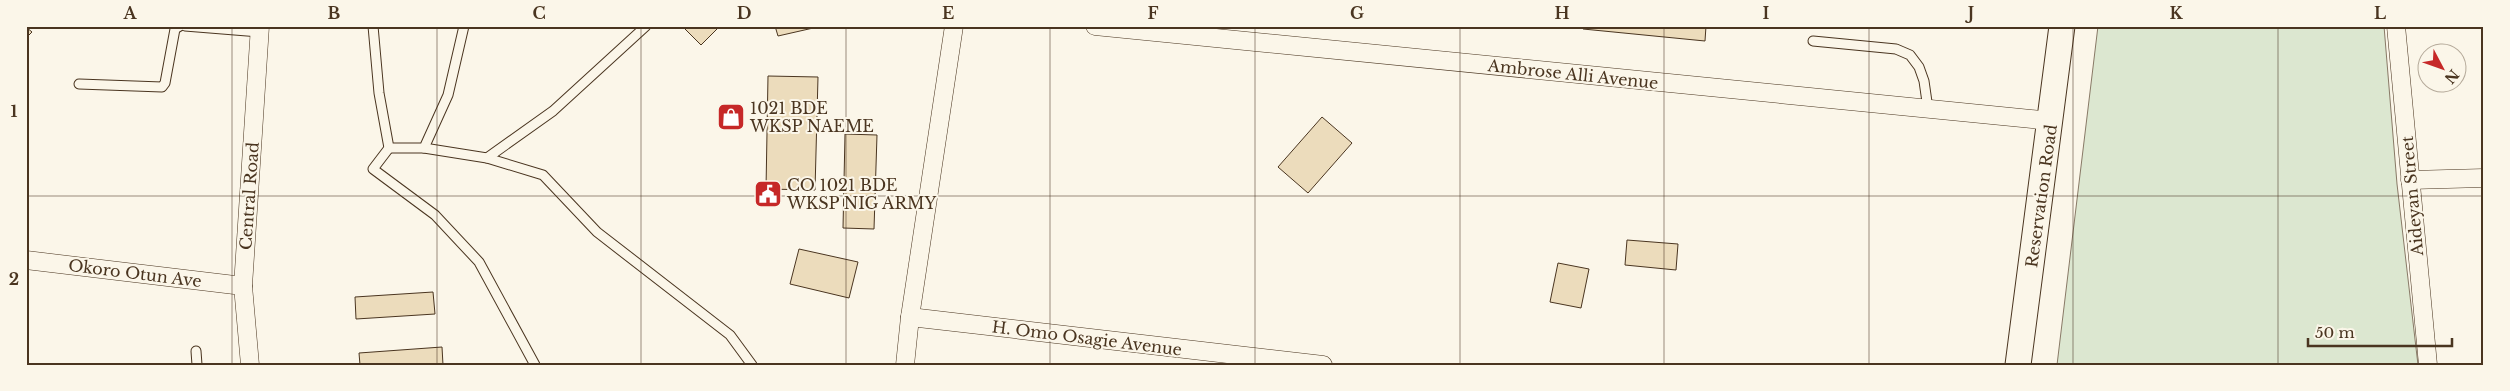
<svg xmlns="http://www.w3.org/2000/svg" width="2510" height="391" font-family="'Libre Baskerville',serif">
	<style>
		.green { fill: #dce7d0; stroke: #887966 }
		.building { fill: #ecdcbc; stroke: #4a3520 }
		.lines { fill: none; stroke-linecap: round; stroke-linejoin: round }
		.lane-casing { stroke: #4a3520; stroke-width: 11 }
		.street-casing { stroke: #4a3520; stroke-width: 19 }
		.secondary-casing { stroke: #4a3520; stroke-width: 27 }
		.lane { stroke: #fbf6e9; stroke-width: 9 }
		.street { stroke: #fbf6e9; stroke-width: 18 }
		.secondary { stroke: #fbf6e9; stroke-width: 25 }
		.grid { fill: none; stroke: #4a3520; stroke-width: 1; stroke-opacity: 0.55 }
		.labels { text-anchor: middle; dominant-baseline: central; stroke-width: 4; stroke-linejoin: round; paint-order: stroke }
		.street-label { font-size: 16px; fill: #4a3520; stroke: #fbf6e9 }
		.poi-label { font-size: 16px; fill: #4a3520; stroke: #fbf6e9; text-anchor: start }
		.neatline { fill: none; stroke: #4a3520; stroke-width: 2 }
		.grid-label { font-size: 16px; text-anchor: middle; font-weight: bold; fill: #4a3520 }
	</style>
	<rect width="100%" height="100%" fill="#fbf6e9"/>
	<path class="green" d="M2098,26H2384L2397,184L2418,365H2057Z"/>
	<g class="building">
		<path d="M682,26H720L701,45Z"/>
		<path d="M775,26H822L778,36Z"/>
		<path d="M1583,26H1706L1705,41L1583,29Z"/>
		<path d="M26,27L32,32L26,38Z"/>
		<path d="M768,76L818,77L815,190L766,189Z"/>
		<path d="M1322,117L1352,143L1308,193L1278,167Z"/>
		<path d="M845,134L877,135L874,229L843,228Z"/>
		<path d="M1627,240L1678,244L1676,270L1625,265Z"/>
		<path d="M799,249L858,262L849,298L790,284Z"/>
		<path d="M1558,263L1589,269L1581,308L1550,302Z"/>
		<path d="M433,292L435,314L356,319L355,297Z"/>
		<path d="M442,347L443,365H360L359,353Z"/>
	</g>
	<g class="lines">
		<g class="lane-casing">
			<g id="lane">
				<path d="M185,26L260,32"/>
				<path d="M373,26L379,93L389,148H424L448,95L464,26"/>
				<path d="M1813,41L1896,49L1910,55L1919,67L1924,81L1928,109"/>
				<path d="M79,84L162,87L165,83L175,29L180,26"/>
				<path d="M389,148L373,169L435,215L479,262L535,365"/>
				<path d="M424,148L487,158L543,175L597,232L730,335L752,365"/>
				<path d="M487,158L553,111L646,26"/>
				<path d="M196,351L197,365"/>
			</g>
		</g>
		<g class="street-casing">
			<g id="street">
				<path d="M1095,26L2051,121"/>
				<path d="M2396,26L2428,365"/>
				<path d="M2410,180L2484,178"/>
				<path d="M26,260L243,286"/>
				<path d="M910,317L1323,365"/>
				<path d="M250,365L243,286L260,26"/>
				<path d="M905,365L910,317L954,26"/>
			</g>
		</g>
		<g class="secondary-casing">
			<path id="secondary" d="M2018,365L2062,26"/>
		</g>
		<use href="#lane" class="lane"/>
		<use href="#street" class="street"/>
		<use href="#secondary" class="secondary"/>
	</g>
	<path class="grid" d="M232,26V365M437,26V365M641,26V365M846,26V365M1050,26V365M1255,26V365M1460,26V365M1664,26V365M1869,26V365M2073,26V365M2278,26V365M26,196H2484"/>
	<defs>
		<g id="shop-square" transform="scale(1.4375)"><rect x="-9" y="-9" width="18" height="18" rx="4" fill="#c62828" stroke="#fbf6e9"/><path d="M-5-2.5h2.3a2.7 3.5 0 0 1 5.4 0H5L5.5 6h-11ZM-1.5-2.5h3a1.5 2.3 0 0 0-3 0Z" fill="#fff"/></g>
		<g id="civic-square" transform="scale(1.4375)"><rect x="-9" y="-9" width="18" height="18" rx="4" fill="#c62828" stroke="#fbf6e9"/><path d="M-.6-6.5H3V-4.5H.6V-3L4-1V1h2V6H-6V1h2V-1L-.6-3ZM-1.2 2.5V6h2.4V2.5Z" fill="#fff"/></g>
	</defs>
	<g fill-rule="evenodd">
		<use href="#shop-square" x="731" y="117"/>
		<use href="#civic-square" x="768" y="194"/>
	</g>
	<g class="labels">
		<g class="street-label">
			<text transform="translate(1573 74) rotate(6)">Ambrose Alli Avenue</text>
			<text transform="translate(249 196) rotate(-86)">Central Road</text>
			<text transform="translate(2041 196) rotate(-82)">Reservation Road</text>
			<text transform="translate(2412 196) rotate(-95)">Aideyan Street</text>
			<text transform="translate(135 273) rotate(7)">Okoro Otun Ave</text>
			<text transform="translate(1087 338) rotate(7)">H. Omo Osagie Avenue</text>
		</g>
		<g class="poi-label">
			<text x="750" y="108">1021 BDE<tspan x="750" dy="18">WKSP NAEME</tspan></text>
			<text x="787" y="185">CO 1021 BDE<tspan x="787" dy="18">WKSP NIG ARMY</tspan></text>
		</g>
	</g>
	<rect width="2510" height="391" fill="none" stroke="#fbf6e9" stroke-width="55"/>
	<g transform="translate(2442 68) rotate(131)"><circle r="24" fill="#fbf6e9" stroke="#b4a999"/>
	<path d="M0-4L9 19L0 12L-9 19Z" fill="#c62828"/>
	<text y="-8" font-size="14" font-weight="bold" text-anchor="middle" fill="#4a3520">N</text>
	</g>
	<path d="M2308 338v8h144v-8" fill="none" stroke="#4a3520" stroke-width="2.5"/>
	<text x="2315" y="338" font-size="15" fill="#4a3520" stroke="#fbf6e9" stroke-width="4" paint-order="stroke">50 m</text>
	<rect x="28" y="28" width="2454" height="336" class="neatline"/>
	<g class="grid-label">
		<text x="130" y="19">A</text>
		<text x="334" y="19">B</text>
		<text x="539" y="19">C</text>
		<text x="744" y="19">D</text>
		<text x="948" y="19">E</text>
		<text x="1153" y="19">F</text>
		<text x="1357" y="19">G</text>
		<text x="1562" y="19">H</text>
		<text x="1766" y="19">I</text>
		<text x="1971" y="19">J</text>
		<text x="2176" y="19">K</text>
		<text x="2380" y="19">L</text>
		<text x="14" y="117">1</text>
		<text x="14" y="285">2</text>
	</g>
</svg>
